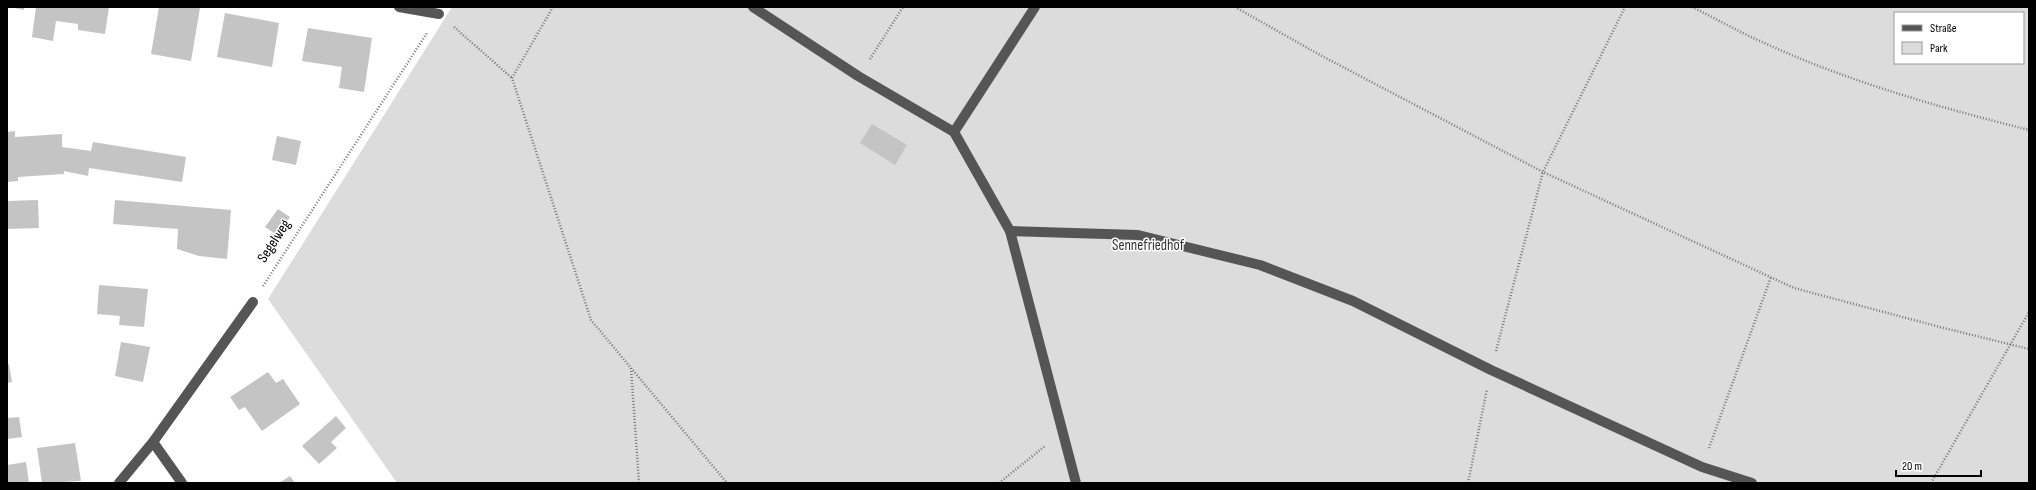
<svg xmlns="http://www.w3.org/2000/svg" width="2036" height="490" font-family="'Sofia Sans Condensed',sans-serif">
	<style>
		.green { fill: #dcdcdc; fill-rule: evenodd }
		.building { fill: #c4c4c4 }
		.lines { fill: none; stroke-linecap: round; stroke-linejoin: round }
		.path { stroke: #777; stroke-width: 2.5; stroke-dasharray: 1 2; stroke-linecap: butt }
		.minor { stroke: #555; stroke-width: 10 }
		.labels { text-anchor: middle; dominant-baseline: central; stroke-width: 3; stroke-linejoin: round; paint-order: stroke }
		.street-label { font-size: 15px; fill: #000; stroke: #fff }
		.park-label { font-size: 15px; fill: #333; stroke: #fff }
	</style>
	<rect width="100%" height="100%" fill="#fff"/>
	<path class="green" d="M452,7H2029V483H397L268,299ZM1895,13H2023V63H1895Z"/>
	<g class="building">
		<path d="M10,7H24V10Z"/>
		<path d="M36,7H109L105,34L78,30V24L56,21L53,41L32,37Z"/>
		<path d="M159,7L200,8L191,61L151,54Z"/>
		<path d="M225,13L279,23L272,67L217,57Z"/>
		<path d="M308,28L372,38L364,92L339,88L342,67L302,61Z"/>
		<path d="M872,124L907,145L895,165L860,143Z"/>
		<path d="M15,131V137L62,134V147L91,151L93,142L186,157L182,182L89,168L88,176L64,171V174L18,177V181L7,182V132Z"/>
		<path d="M277,136L301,141L296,165L272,160Z"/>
		<path d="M38,200L39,228L7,229V201Z"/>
		<path d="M115,200L231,210L227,259L199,256L177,249L178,229L113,224Z"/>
		<path d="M278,209L290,217L277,235L265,227Z"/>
		<path d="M99,285L148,289L144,327L119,325L120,316L97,314Z"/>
		<path d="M121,342L150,347L143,382L115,376Z"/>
		<path d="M9,364L12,382L7,383V365Z"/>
		<path d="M268,372L276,383L283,379L300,404L262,431L245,407L239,410L230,397Z"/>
		<path d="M336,416L346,428L331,442L337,448L319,464L302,446Z"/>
		<path d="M19,417L22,437L7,439V418Z"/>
		<path d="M75,443L81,481L42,483L37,448Z"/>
		<path d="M26,462L29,483H7V465Z"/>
		<path d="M290,476L295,483H279Z"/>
	</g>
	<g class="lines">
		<g class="path">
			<path d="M553,7L512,78L591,320L727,483"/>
			<path d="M1235,7L1320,55L1543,172L1794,288L1940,327L2029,349"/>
			<path d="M1692,7C1715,18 1737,31 1760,41C1846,81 1938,107 2029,130"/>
			<path d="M454,27L512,78"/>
			<path d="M870,59L903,7"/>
			<path d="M263,286L427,33"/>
			<path d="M1496,351L1543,172L1625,7"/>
			<path d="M631,368L639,483"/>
			<path d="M1709,448L1771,277"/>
			<path d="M999,483L1045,446"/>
			<path d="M1468,483L1487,389"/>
			<path d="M1931,483L2029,312"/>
		</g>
		<g class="minor">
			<path d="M399,7L439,14"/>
			<path d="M753,7L858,76L954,132L1010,231L1076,483"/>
			<path d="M954,132L1035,7"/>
			<path d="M1010,231L1138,235L1260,265L1353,301L1491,370L1702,467L1752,483"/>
			<path d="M153,442L182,483"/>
			<path d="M119,483L153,442L253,302"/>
		</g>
	</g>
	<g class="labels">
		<g class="street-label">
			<text transform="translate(274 241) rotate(-57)">Segelweg</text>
		</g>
		<g class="park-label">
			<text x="1148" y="245">Sennefriedhof</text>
		</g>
	</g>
	<rect width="2036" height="490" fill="none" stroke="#000000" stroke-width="16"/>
	<rect x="1894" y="12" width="130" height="52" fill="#ffffff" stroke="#999999"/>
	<rect x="1902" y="25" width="20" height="6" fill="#555555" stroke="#999999"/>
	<text x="1930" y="32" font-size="12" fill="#000000">Straße</text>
	<rect x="1902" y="42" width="20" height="12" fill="#dcdcdc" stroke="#999999"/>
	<text x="1930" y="52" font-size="12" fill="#000000">Park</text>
	<path d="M1896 470v6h85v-6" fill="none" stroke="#000000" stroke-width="2"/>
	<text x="1902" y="470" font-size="12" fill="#000000" stroke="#ffffff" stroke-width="3" paint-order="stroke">20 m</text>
</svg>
